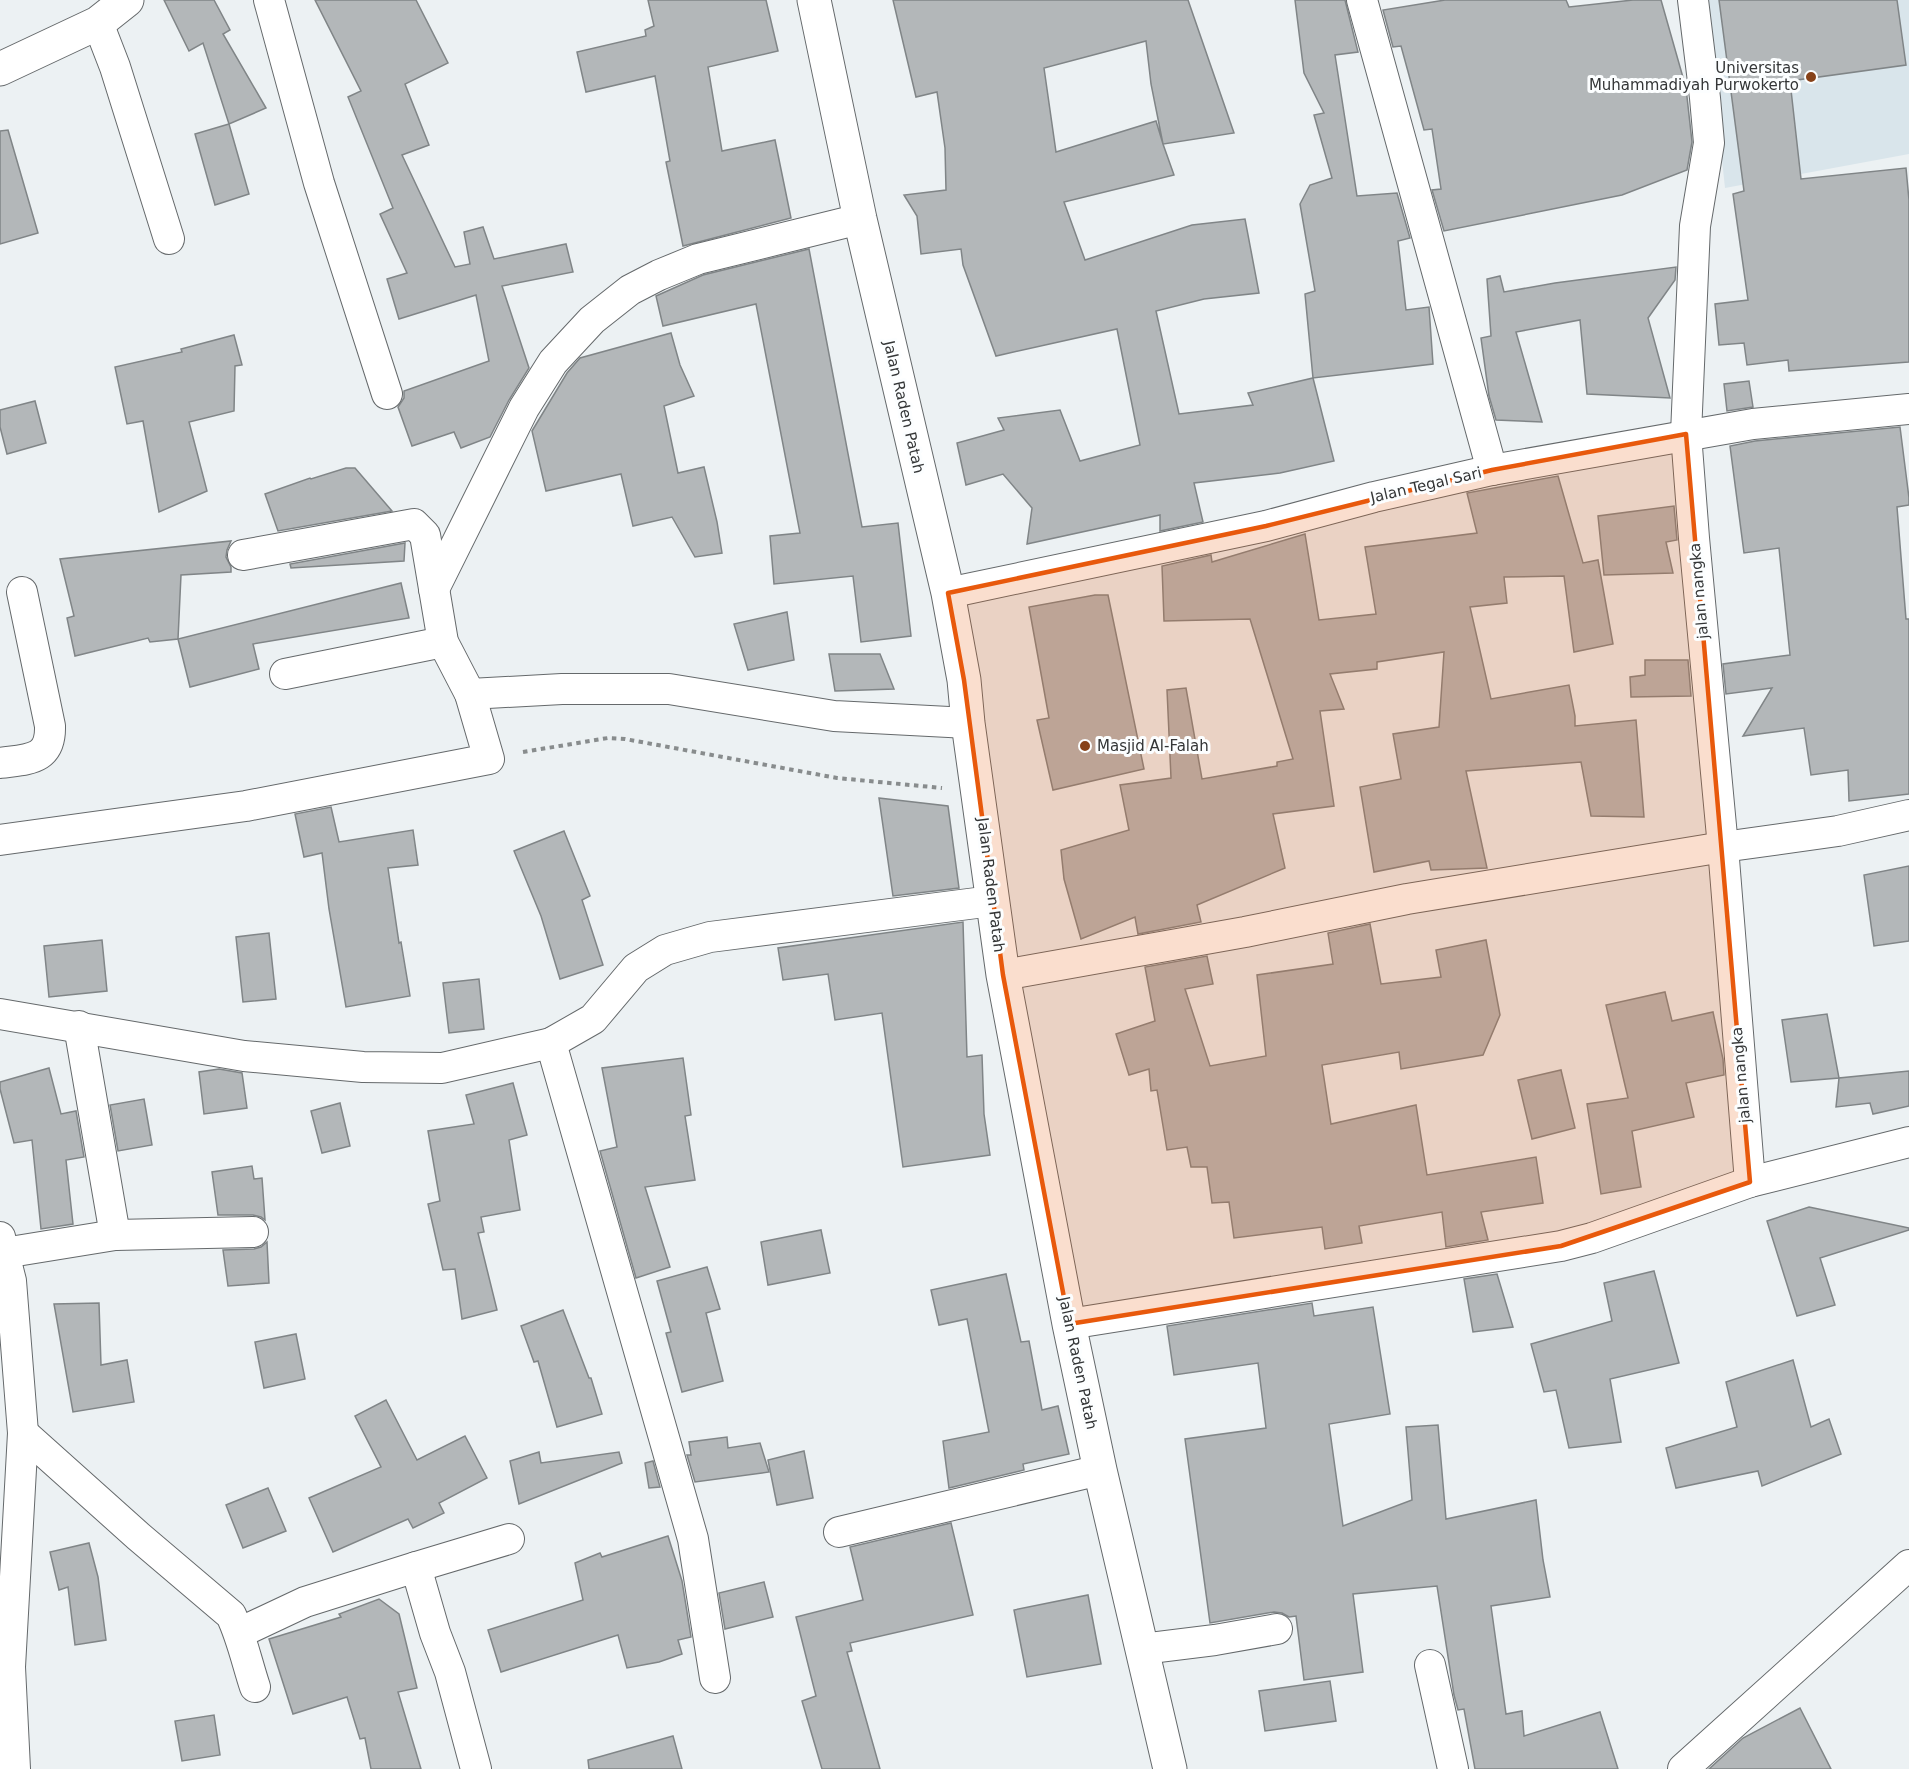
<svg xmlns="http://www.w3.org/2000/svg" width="1909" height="1769" font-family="'DejaVu Sans',sans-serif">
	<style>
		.built { fill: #d9e5eb }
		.building { fill: #b3b7b9; stroke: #808587; stroke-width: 1.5; fill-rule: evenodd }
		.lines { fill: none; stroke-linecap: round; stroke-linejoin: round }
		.street-casing { stroke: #65696b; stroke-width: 32 }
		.secondary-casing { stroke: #65696b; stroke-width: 35 }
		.primary-casing { stroke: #65696b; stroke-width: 35 }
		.path { stroke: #888c8d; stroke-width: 4; stroke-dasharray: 4.5 4.5; stroke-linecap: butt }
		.street { stroke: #fff; stroke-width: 30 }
		.secondary { stroke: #fff; stroke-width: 33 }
		.primary { stroke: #fff; stroke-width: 33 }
		.marked { fill: #e8590c; fill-opacity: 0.2; stroke: #e8590c; stroke-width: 4.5; stroke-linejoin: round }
		.poi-dot { fill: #874219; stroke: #fcfeff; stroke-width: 2 }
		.labels { text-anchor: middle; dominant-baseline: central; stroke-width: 6; stroke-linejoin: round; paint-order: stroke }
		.poi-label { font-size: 15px; fill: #343637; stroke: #fcfeff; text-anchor: end }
		.street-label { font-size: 15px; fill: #343637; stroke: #fcfeff }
	</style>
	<rect width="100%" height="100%" fill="#ecf1f3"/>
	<path class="built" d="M1705,0H1909V154L1725,188Z"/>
	<g class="building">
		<path d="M164,0H214L230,30L223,34L266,108L229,124L203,43L189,51Z"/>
		<path d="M315,0H416L448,63L405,84L429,145L402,155L455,267L470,264L464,232L483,227L494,259L566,244L573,272L502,286L529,368L509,400L490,437L461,448L454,432L412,446L398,407L404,398V391L489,361L476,295L399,319L387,279L407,273L380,214L393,208L348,97L361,91Z"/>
		<path d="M648,0H766L778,51L708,67L722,151L775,140L791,218L683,246L666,162L670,161L655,76L586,92L577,52L646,36L645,30L654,26Z"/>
		<path d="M893,0H1188L1234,133L1163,144L1174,175L1064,202L1085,260L1192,225L1245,219L1259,293L1204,299L1156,311L1179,414L1253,405L1248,393L1313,378L1334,461L1280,473L1194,483L1203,522L1160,531V515L1027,544L1032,508L1003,474L966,485L957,443L1004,430L998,418L1060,410L1080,461L1140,445L1117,329L996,356L963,265L961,249L921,254L917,216L904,195L946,190L945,148L937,92L916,97ZM1146,41L1151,84L1163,144L1156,121L1056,152L1044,68Z"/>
		<path d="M1295,0H1345L1358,52L1335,55L1357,196L1397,193L1410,238L1398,241L1406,310L1429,307L1433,364L1313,378L1305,294L1315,291L1300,204L1310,185L1332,178L1314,115L1324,113L1304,73Z"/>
		<path d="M1445,0H1566L1569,7L1633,0H1661L1686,88L1692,142L1687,170L1622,195L1444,231L1432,190L1441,189L1432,129L1424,130L1401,46L1393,47L1383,10Z"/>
		<path d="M1719,0H1897L1906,65L1790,81L1801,179L1906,168L1909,200V362L1789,371L1788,360L1747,365L1744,343L1719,345L1715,304L1748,300L1733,194L1744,191Z"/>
		<path d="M229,124L249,194L215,205L195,134Z"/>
		<path d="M8,130L38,233L0,244V131Z"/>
		<path d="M809,249L862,527L898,523L911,636L861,642L853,576L774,584L770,536L800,533L756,304L663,326L656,296L703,275Z"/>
		<path d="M1676,267L1675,280L1648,318L1670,398L1587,394L1580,320L1516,332L1542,422L1496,420L1489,396L1481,338L1491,336L1487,279L1500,276L1504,292L1555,283Z"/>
		<path d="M671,333L680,365L694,396L664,406L678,473L704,467L717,522L722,553L695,557L672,517L633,526L621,474L546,491L532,431L567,373L580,358Z"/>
		<path d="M234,335L242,365L235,366L234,411L189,422L207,491L159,512L143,421L127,424L115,367L182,352L181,349Z"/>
		<path d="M1749,381L1753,407L1727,411L1724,384Z"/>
		<path d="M35,401L46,443L7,454L0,427V410Z"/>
		<path d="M1900,427L1909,498V505L1897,507L1906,619H1909V794L1849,801L1848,770L1811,775L1804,728L1743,736L1772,688L1726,694L1723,664L1790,655L1779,548L1744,553L1730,446L1755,441Z"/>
		<path d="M346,468H355L392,511L278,531L265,494L310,478L311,479Z"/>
		<path d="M1558,476L1583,563L1598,560L1613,644L1574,652L1564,576L1504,577L1507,603L1470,607L1491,699L1569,685L1575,716V726L1636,720L1644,817L1591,816L1581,762L1466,771L1487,868L1431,870L1429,861L1374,872L1360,787L1401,779L1393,734L1439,727L1444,652L1377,662V669L1330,674L1344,709L1320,711L1334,806L1273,814L1285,868L1197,905L1201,922L1138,934L1135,917L1081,939L1064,879L1061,850L1129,830L1120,785L1171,778L1167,690L1186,688L1202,779L1277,766V762L1293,759L1250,619L1164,621L1162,566L1211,555L1212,562L1305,534L1319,620L1376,614L1365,547L1477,533L1467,493Z"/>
		<path d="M1674,506L1677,540L1666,542L1673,573L1604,575L1598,516Z"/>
		<path d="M231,541L227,550L226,557L231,567V572L181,575L178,639L150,642L148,638L75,656L67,618L74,616L60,559Z"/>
		<path d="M405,543L404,561L291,568L290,564Z"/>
		<path d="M401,583L409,618L253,644L259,669L190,687L178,639Z"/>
		<path d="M1095,595H1108L1144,769L1053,790L1037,720L1049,718L1029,607Z"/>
		<path d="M787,612L794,660L748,670L734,624Z"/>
		<path d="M829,654H880L894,689L835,691Z"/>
		<path d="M1645,660H1688L1691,696L1631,697L1630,677L1645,675Z"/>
		<path d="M879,798L948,806L959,888L893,896Z"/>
		<path d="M331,807L339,842L413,830L418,865L388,868L399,943L401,942L410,996L346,1007L329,909L322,853L304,857L295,814Z"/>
		<path d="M564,831L590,896L582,900L603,965L560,979L541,916L514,851Z"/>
		<path d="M1909,866V941L1874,946L1864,875Z"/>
		<path d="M963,922L967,1057L982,1055L984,1114L990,1155L903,1167L882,1013L835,1020L828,974L783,980L778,948Z"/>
		<path d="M1370,924L1381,984L1441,977L1436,950L1486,940L1500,1015L1483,1055L1401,1069L1399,1052L1322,1065L1331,1124L1416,1105L1427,1175L1536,1157L1543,1203L1481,1212L1488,1240L1446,1247L1442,1212L1359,1226L1362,1243L1325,1249L1322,1227L1234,1238L1229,1202L1212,1203L1207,1167H1191L1187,1147L1167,1150L1157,1090L1151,1091L1149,1069L1129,1075L1116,1034L1155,1021L1145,967L1207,956L1213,984L1185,989L1210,1066L1266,1056L1257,975L1333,964L1328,933Z"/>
		<path d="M269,933L276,999L243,1002L236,937Z"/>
		<path d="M102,940L107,991L49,997L44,946Z"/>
		<path d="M479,979L484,1029L449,1033L443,983Z"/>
		<path d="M1665,992L1672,1021L1713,1012L1723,1059L1724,1075L1686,1083L1694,1117L1632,1131L1641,1187L1601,1194L1587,1104L1628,1098L1606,1005Z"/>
		<path d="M1827,1014L1839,1078L1791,1082L1782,1020Z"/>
		<path d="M683,1058L691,1115L685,1116L695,1180L645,1187L670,1267L636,1278L600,1151L617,1147L602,1068Z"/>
		<path d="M49,1068L61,1114L76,1111L84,1157L66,1160L73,1224L41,1229L32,1140L14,1143L0,1089V1082Z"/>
		<path d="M219,1069L242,1073L247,1108L204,1114L199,1072Z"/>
		<path d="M1561,1070L1575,1128L1532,1139L1518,1080Z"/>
		<path d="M1909,1071V1106L1873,1114L1870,1103L1836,1107L1839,1078Z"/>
		<path d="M513,1083L527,1135L509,1140L520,1210L481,1217L484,1232L478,1233L497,1310L462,1319L455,1269L443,1270L428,1204L440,1201L428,1131L474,1124L466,1095Z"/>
		<path d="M144,1099L152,1145L118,1151L110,1105Z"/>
		<path d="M340,1103L350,1146L322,1153L311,1111Z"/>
		<path d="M252,1166L254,1179L262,1178L265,1220L261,1217L253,1215H218L212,1172Z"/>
		<path d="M1809,1207L1909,1228V1230L1820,1258L1835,1305L1797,1316L1767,1221Z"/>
		<path d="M821,1230L830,1273L768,1285L761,1242Z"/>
		<path d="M267,1242L269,1283L228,1286L223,1250L254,1249L261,1247Z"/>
		<path d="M707,1267L720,1309L706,1313L723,1381L682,1392L666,1333L671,1332L657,1281Z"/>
		<path d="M1654,1271L1679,1363L1610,1379L1621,1442L1569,1448L1556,1390L1544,1392L1531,1344L1612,1321L1604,1283Z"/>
		<path d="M1006,1274L1021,1342L1029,1341L1042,1410L1058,1406L1069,1454L1023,1464L1024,1470L949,1488L943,1441L989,1432L967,1319L939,1325L931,1290Z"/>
		<path d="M1497,1274L1513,1327L1473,1332L1464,1279Z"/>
		<path d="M99,1303L101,1365L127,1360L134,1402L73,1412L54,1304Z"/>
		<path d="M1312,1303L1314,1316L1373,1307L1390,1414L1329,1424L1343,1526L1412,1500L1406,1427L1438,1425L1446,1519L1536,1500L1543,1560L1550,1597L1491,1606L1506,1714L1522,1711L1524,1736L1600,1712L1618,1769H1475L1464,1709L1458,1710L1454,1695L1437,1586L1353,1594L1363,1672L1304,1680L1296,1616L1289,1617L1282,1613L1274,1612L1210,1623L1185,1439L1266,1428L1258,1363L1174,1375L1167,1326Z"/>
		<path d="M563,1310L589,1378H591L602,1414L557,1427L538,1361L534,1362L521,1326Z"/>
		<path d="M296,1334L305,1379L264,1388L255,1342Z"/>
		<path d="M1793,1360L1811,1427L1829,1419L1841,1454L1762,1486L1758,1471L1676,1488L1666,1448L1737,1427L1726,1382Z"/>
		<path d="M386,1400L417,1460L465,1436L487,1478L439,1503L444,1513L413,1528L408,1519L333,1552L309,1498L381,1467L355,1416Z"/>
		<path d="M727,1437L728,1448L760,1443L769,1472L695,1482L687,1455H691L689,1442Z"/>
		<path d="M804,1451L813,1498L777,1505L768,1460Z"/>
		<path d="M539,1452L541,1463L619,1452L622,1463L519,1504L510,1461Z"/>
		<path d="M653,1461L660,1487L649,1488L645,1463Z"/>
		<path d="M268,1488L286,1531L243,1548L226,1505Z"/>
		<path d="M951,1523L973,1615L850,1643L852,1651L847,1652L880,1769H822L802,1701L816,1696L796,1617L863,1600L850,1547Z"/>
		<path d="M668,1536L682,1581L691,1637L678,1640L682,1654L659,1662L627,1668L618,1635L501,1672L488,1630L583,1600L575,1563L600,1553L602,1557Z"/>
		<path d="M89,1543L98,1577L106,1640L75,1645L68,1587L59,1590L50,1552Z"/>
		<path d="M764,1582L773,1617L725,1629L719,1593Z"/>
		<path d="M1088,1595L1101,1664L1027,1677L1014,1610Z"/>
		<path d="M379,1599L399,1614L417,1688L398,1692L421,1769H371L365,1738L360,1739L347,1697L293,1714L269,1639L341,1617L339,1614Z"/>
		<path d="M1330,1681L1336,1721L1265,1731L1259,1691Z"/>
		<path d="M1800,1708L1831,1769H1709L1743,1738Z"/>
		<path d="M214,1715L220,1755L182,1761L175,1721Z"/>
		<path d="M673,1736L682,1769H589L588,1760Z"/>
	</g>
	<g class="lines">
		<g class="street-casing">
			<g id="street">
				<path d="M269,0L319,183L387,394"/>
				<path d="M1362,0L1492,470"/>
				<path d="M1693,0L1705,98L1709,143L1695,226L1686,434L1694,538L1723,847L1750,1182"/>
				<path d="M98,23L115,67L169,239"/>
				<path d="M434,589L524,408L553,362L592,320L630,290L659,275L698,259L860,219"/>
				<path d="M948,593L1266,526L1374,497L1492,470L1753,424L1909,409"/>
				<path d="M285,674L443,642"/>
				<path d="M470,694L562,689H669L834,716L968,723"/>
				<path d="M0,763C28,759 51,761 50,726L22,592"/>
				<path d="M0,840L246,806L489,759L470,694L443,642L425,535L414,524L243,555"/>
				<path d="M1003,975L1245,932L1407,899L1723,847L1838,831L1909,815"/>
				<path d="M0,1014L244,1056L363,1067L442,1068L551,1043L593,1019L636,968L665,950L710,937L992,901"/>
				<path d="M79,1026L115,1235"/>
				<path d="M551,1043L693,1539L715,1678"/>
				<path d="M0,1237L11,1281L23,1433L10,1667L15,1769"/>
				<path d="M4,1253L115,1235L253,1232"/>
				<path d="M1069,1324L1561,1246L1592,1238L1750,1182L1909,1142"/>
				<path d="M23,1433L138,1536L231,1615C242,1638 247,1663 255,1687"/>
				<path d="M839,1532L1100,1470"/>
				<path d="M416,1567L509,1539"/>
				<path d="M239,1633L305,1602L416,1567L435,1633L450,1672L476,1769"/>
				<path d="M1142,1649L1215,1640L1277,1629"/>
				<path d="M1430,1665L1453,1769"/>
				<path d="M1683,1769L1909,1565"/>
			</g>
		</g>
		<g class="secondary-casing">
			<path id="secondary" d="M0,69L98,23L127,0"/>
		</g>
		<g class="primary-casing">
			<path id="primary" d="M814,0L860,219L948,593L964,680L968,723L1003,975L1069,1324L1100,1470L1170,1769"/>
		</g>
		<path class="path" d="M523,752L608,738L625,739L837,778L942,788"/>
		<use href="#street" class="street"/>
		<use href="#secondary" class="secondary"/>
		<use href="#primary" class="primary"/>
	</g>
	<path class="marked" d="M1686,434L1750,1182L1561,1246L1069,1324L1003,975L964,680L948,593L1266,526L1492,470Z"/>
	<g class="poi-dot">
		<circle cx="1811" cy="77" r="6"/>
		<circle cx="1085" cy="746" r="6"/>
	</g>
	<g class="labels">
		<g class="poi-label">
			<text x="1799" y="68">Universitas<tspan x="1799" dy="17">Muhammadiyah Purwokerto</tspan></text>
			<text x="1097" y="746" text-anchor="start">Masjid Al-Falah</text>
		</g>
		<g class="street-label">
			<text transform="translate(904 407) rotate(77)">Jalan Raden Patah</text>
			<text transform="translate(1426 485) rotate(-13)">Jalan Tegal Sari</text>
			<text transform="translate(1699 591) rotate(-95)">jalan nangka</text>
			<text transform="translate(991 885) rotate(83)">Jalan Raden Patah</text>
			<text transform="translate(1741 1075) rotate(-95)">jalan nangka</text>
			<text transform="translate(1078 1363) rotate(78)">Jalan Raden Patah</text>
		</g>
	</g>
</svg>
